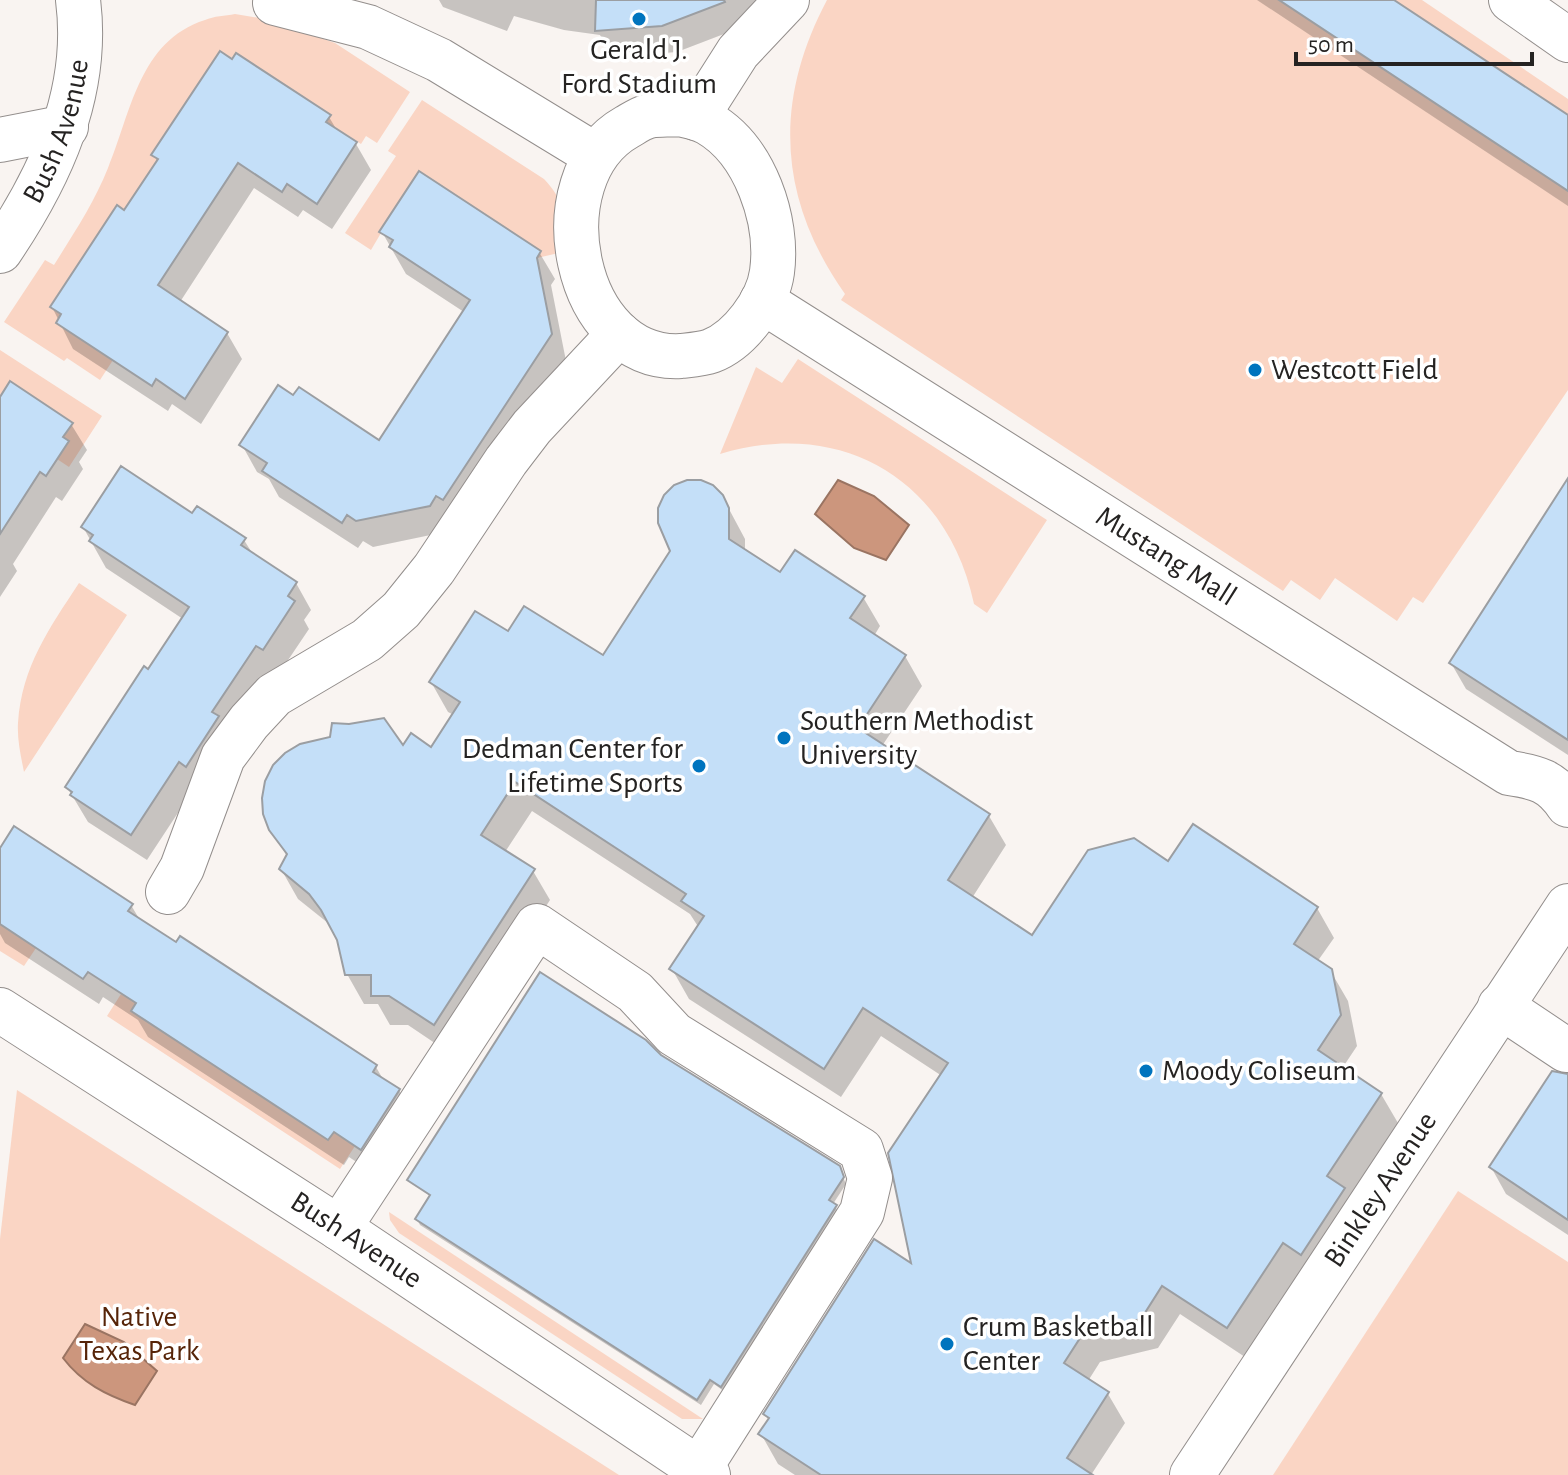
<svg xmlns="http://www.w3.org/2000/svg" width="1568" height="1475" font-family="'Alegreya Sans',sans-serif">
	<style>
		.green { fill: #fad5c4 }
		.water { fill: #cc967d; stroke: #9a7462; stroke-width: 2 }
		.shadow { fill: #0003 }
		.building { fill: #c4dff8; stroke: #9b9ea2; stroke-width: 2 }
		.lines { fill: none; stroke-linecap: round; stroke-linejoin: round }
		.minor-casing { stroke: #938e8c; stroke-width: 46 }
		.minor { stroke: #fff; stroke-width: 44 }
		.poi-dot { fill: #0074be; stroke: #fff; stroke-width: 3 }
		.labels { text-anchor: middle; dominant-baseline: central; stroke-width: 7; stroke-linejoin: round; paint-order: stroke }
		.poi-label { font-size: 30px; fill: #252322; stroke: #fff; text-anchor: start }
		.street-label { font-size: 30px; fill: #252322; stroke: #fff }
		.park-label { font-size: 30px; fill: #562408; stroke: #fff }
	</style>
	<rect width="100%" height="100%" fill="#f9f4f1"/>
	<g class="green">
		<path d="M827,0H1422L1568,99V390L1423,603L1413,597L1397,621L1335,578L1320,600L1291,580L1283,591L841,300L845,294C778,199 773,102 827,0Z"/>
		<path d="M235,14L266,19L335,43L410,92L377,143L366,136L361,144L326,122L330,116L235,54L184,105L152,155L158,159L124,210L117,205L77,281L69,277L50,306L61,314L56,323L113,360L100,380L67,358L64,361L4,322L45,260L54,265C74,233 94,203 108,168C131,113 139,41 205,20C214,16 225,16 235,14Z"/>
		<path d="M422,100L544,179C569,206 563,218 563,252L537,258L540,251L419,171L380,231L381,233L371,250L345,233L396,156L388,151Z"/>
		<path d="M0,350L102,416L69,467L57,459L69,442L63,437L73,422L10,382L0,396Z"/>
		<path d="M798,359L1047,520L987,613L974,604C948,480 842,417 720,454L756,367L782,383Z"/>
		<path d="M79,583L127,615L24,772C21,757 17,739 18,723C22,666 49,629 79,583Z"/>
		<path d="M0,924L36,948L24,966L0,951Z"/>
		<path d="M121,994L136,1003L131,1011L328,1140L333,1132L355,1146L340,1169L107,1016Z"/>
		<path d="M17,1090L619,1475H0V1239Z"/>
		<path d="M1458,1191L1568,1262V1475H1273Z"/>
		<path d="M389,1212L703,1419H682L399,1233L390,1220Z"/>
	</g>
	<g class="water">
		<path d="M838,480L874,496L909,525L886,560L854,548L815,514Z"/>
		<path d="M85,1324L124,1342L157,1371L135,1405C106,1395 82,1383 63,1358Z"/>
	</g>
	<g class="shadow">
		<path d="M439,0H778L737,29L677,52L612,57L600,35L564,30L514,16L507,31L443,7Z"/>
		<path d="M1257,0H1390L1568,118V206Z"/>
		<path d="M329,117L338,132L356,144L371,170L332,229L303,210L298,217L254,188L180,302L227,333L242,359L201,424L172,404L168,411L73,349L52,307L125,213L158,163L154,155Z"/>
		<path d="M382,232L539,252L555,279L551,285L566,361L445,532L373,547L363,541L358,548L279,497L269,479L257,472L242,445L379,442L464,312L406,274Z"/>
		<path d="M0,398L71,424L87,450L79,462L83,469L62,501L56,497L13,564L17,571L0,597Z"/>
		<path d="M1568,482V755L1466,689L1451,663Z"/>
		<path d="M722,496L745,539V551L781,575L863,597L880,626L874,636L905,656L922,686L882,746L989,816L1006,845L972,898L1033,938L1169,864L1317,908L1334,938L1317,962L1330,970L1348,1001L1357,1046L1343,1067L1381,1094L1398,1123L1245,1357L1180,1314L1158,1348L1100,1362L1088,1381L1108,1394L1125,1423L1091,1475H795L778,1464L761,1434L769,1421L766,1414L914,1267L942,1076L881,1036L841,1097L689,999L672,969L699,928L690,914L532,811L505,852L533,871L550,900L451,1054L408,1025H390L378,1004H364L347,974L339,940L328,923L298,899L281,869L288,858L271,829L403,748L431,749L454,715L448,712L431,682L508,634L603,658Z"/>
		<path d="M193,516L244,540L254,556L296,583L311,610L304,620L309,629L278,675L271,671L147,860L88,822L67,787L183,619L106,568L83,527Z"/>
		<path d="M0,852L131,905L141,922L376,1067L384,1081L399,1090L414,1117L376,1175L349,1157L344,1165L148,1037L138,1020L103,997L99,1004L5,943L0,934Z"/>
		<path d="M660,1057L842,1175L846,1184L833,1204L839,1212L725,1392L714,1384L701,1405L420,1225L417,1219L440,1199L409,1180Z"/>
		<path d="M1568,1076V1235L1506,1194L1491,1167Z"/>
	</g>
	<g class="building">
		<path d="M596,0H724L725,2L662,26L595,31Z"/>
		<path d="M1279,0H1394L1568,115V191Z"/>
		<path d="M220,51L232,59L236,53L331,115L326,122L357,142L317,204L287,184L282,192L238,163L158,285L228,332L185,399L156,379L152,386L56,323L61,314L50,307L117,205L124,210L158,159L151,155Z"/>
		<path d="M419,171L541,251L537,258L552,334L443,500L436,496L430,506L356,521L347,515L342,523L262,471L267,463L239,445L278,385L293,395L299,387L379,440L470,300L389,247L393,240L379,232Z"/>
		<path d="M10,381L73,423L63,437L69,441L46,476L40,472L0,534V397Z"/>
		<path d="M121,466L192,513L197,506L246,538L241,545L297,582L288,596L295,601L263,650L256,646L212,712L219,716L186,767L179,762L131,835L70,795L72,792L65,787L144,666L148,669L189,607L89,541L93,535L81,527Z"/>
		<path d="M1568,478V740L1449,663Z"/>
		<path d="M687,480H701L713,485L723,495L729,508V539L780,572L795,550L865,596L850,618L906,655L858,728L990,814L948,880L1032,935L1088,850L1134,838L1168,861L1193,824L1318,907L1294,944L1332,969L1341,1015L1318,1050L1382,1093L1327,1176L1345,1188L1301,1255L1283,1243L1227,1328L1162,1286L1141,1319L1084,1332L1064,1363L1109,1392L1067,1458L1093,1475H821L758,1434L769,1418L763,1414L874,1239L911,1263L888,1153L948,1063L863,1008L824,1069L669,969L704,916L681,901L686,894L515,782L481,835L535,869L434,1025L389,996H371V975H345L337,940L321,910L309,894L279,869L287,854L269,830L263,814L262,798L265,781L273,765L285,753L300,744L330,737L332,723L349,724L384,718L403,745L411,733L431,747L460,702L429,682L475,611L508,631L524,606L603,655L670,551L658,523V508L664,495L674,485Z"/>
		<path d="M14,826L133,904L128,911L176,942L180,936L377,1065L373,1072L400,1089L361,1150L334,1132L328,1140L131,1011L136,1003L88,972L83,979L0,924V848Z"/>
		<path d="M540,972L646,1040L661,1055L840,1166L844,1177L829,1200L837,1205L721,1387L710,1380L697,1400L415,1219L430,1195L407,1180Z"/>
		<path d="M1552,1071L1568,1074V1220L1489,1167Z"/>
	</g>
	<g class="lines">
		<g class="minor-casing">
			<g id="minor">
				<path d="M1511,0L1568,40"/>
				<path d="M275,3L368,27L439,60L595,155"/>
				<path d="M679,114C689,116 699,118 708,123C755,150 779,220 772,272C768,302 740,340 711,351C703,354 690,355 681,356C574,362 537,178 627,127C634,123 641,118 649,116C658,114 669,115 679,114Z"/>
				<path d="M696,118L738,52L787,0"/>
				<path d="M0,140L66,127"/>
				<path id="s1" d="M0,251C50,177 90,93 78,0"/>
				<path id="s2" d="M762,301L1509,773C1537,777 1552,781 1568,805"/>
				<path d="M168,892L182,868L223,757L249,722L274,695L367,640L401,610L434,569L506,461L532,427L619,334"/>
				<path d="M1500,1006L1566,1050"/>
				<path id="s3" d="M0,1010L339,1228L708,1475"/>
				<path d="M339,1228L537,926L635,992L674,1034L861,1150L870,1178L862,1212L699,1469"/>
				<path id="s4" d="M1192,1475L1568,906"/>
			</g>
		</g>
		<use href="#minor" class="minor"/>
	</g>
	<g class="poi-dot">
		<circle cx="639" cy="19" r="8"/>
		<circle cx="1255" cy="370" r="8"/>
		<circle cx="784" cy="738" r="8"/>
		<circle cx="699" cy="766" r="8"/>
		<circle cx="1146" cy="1071" r="8"/>
		<circle cx="947" cy="1344" r="8"/>
	</g>
	<g class="labels">
		<g class="poi-label">
			<text x="639" y="50" text-anchor="middle">Gerald J.<tspan x="639" dy="34">Ford Stadium</tspan></text>
			<text x="1271" y="370">Westcott Field</text>
			<text x="800" y="721">Southern Methodist<tspan x="800" dy="34">University</tspan></text>
			<text x="683" y="749" text-anchor="end">Dedman Center for<tspan x="683" dy="34">Lifetime Sports</tspan></text>
			<text x="1162" y="1071">Moody Coliseum</text>
			<text x="963" y="1327">Crum Basketball<tspan x="963" dy="34">Center</tspan></text>
		</g>
		<g class="street-label">
			<text stroke="none"><textPath href="#s1" startOffset="134">Bush Avenue</textPath></text>
			<text stroke="none"><textPath href="#s2" startOffset="478">Mustang Mall</textPath></text>
			<text stroke="none"><textPath href="#s4" startOffset="342">Binkley Avenue</textPath></text>
			<text stroke="none"><textPath href="#s3" startOffset="424">Bush Avenue</textPath></text>
		</g>
		<g class="park-label">
			<text x="139" y="1317">Native<tspan x="139" dy="34">Texas Park</tspan></text>
		</g>
	</g>
	<path d="M1296 52v12h236v-12" fill="none" stroke="#252322" stroke-width="4"/>
	<text x="1308" y="52" font-size="24" fill="#252322" stroke="#ffffff" stroke-width="6" paint-order="stroke">50 m</text>
</svg>
